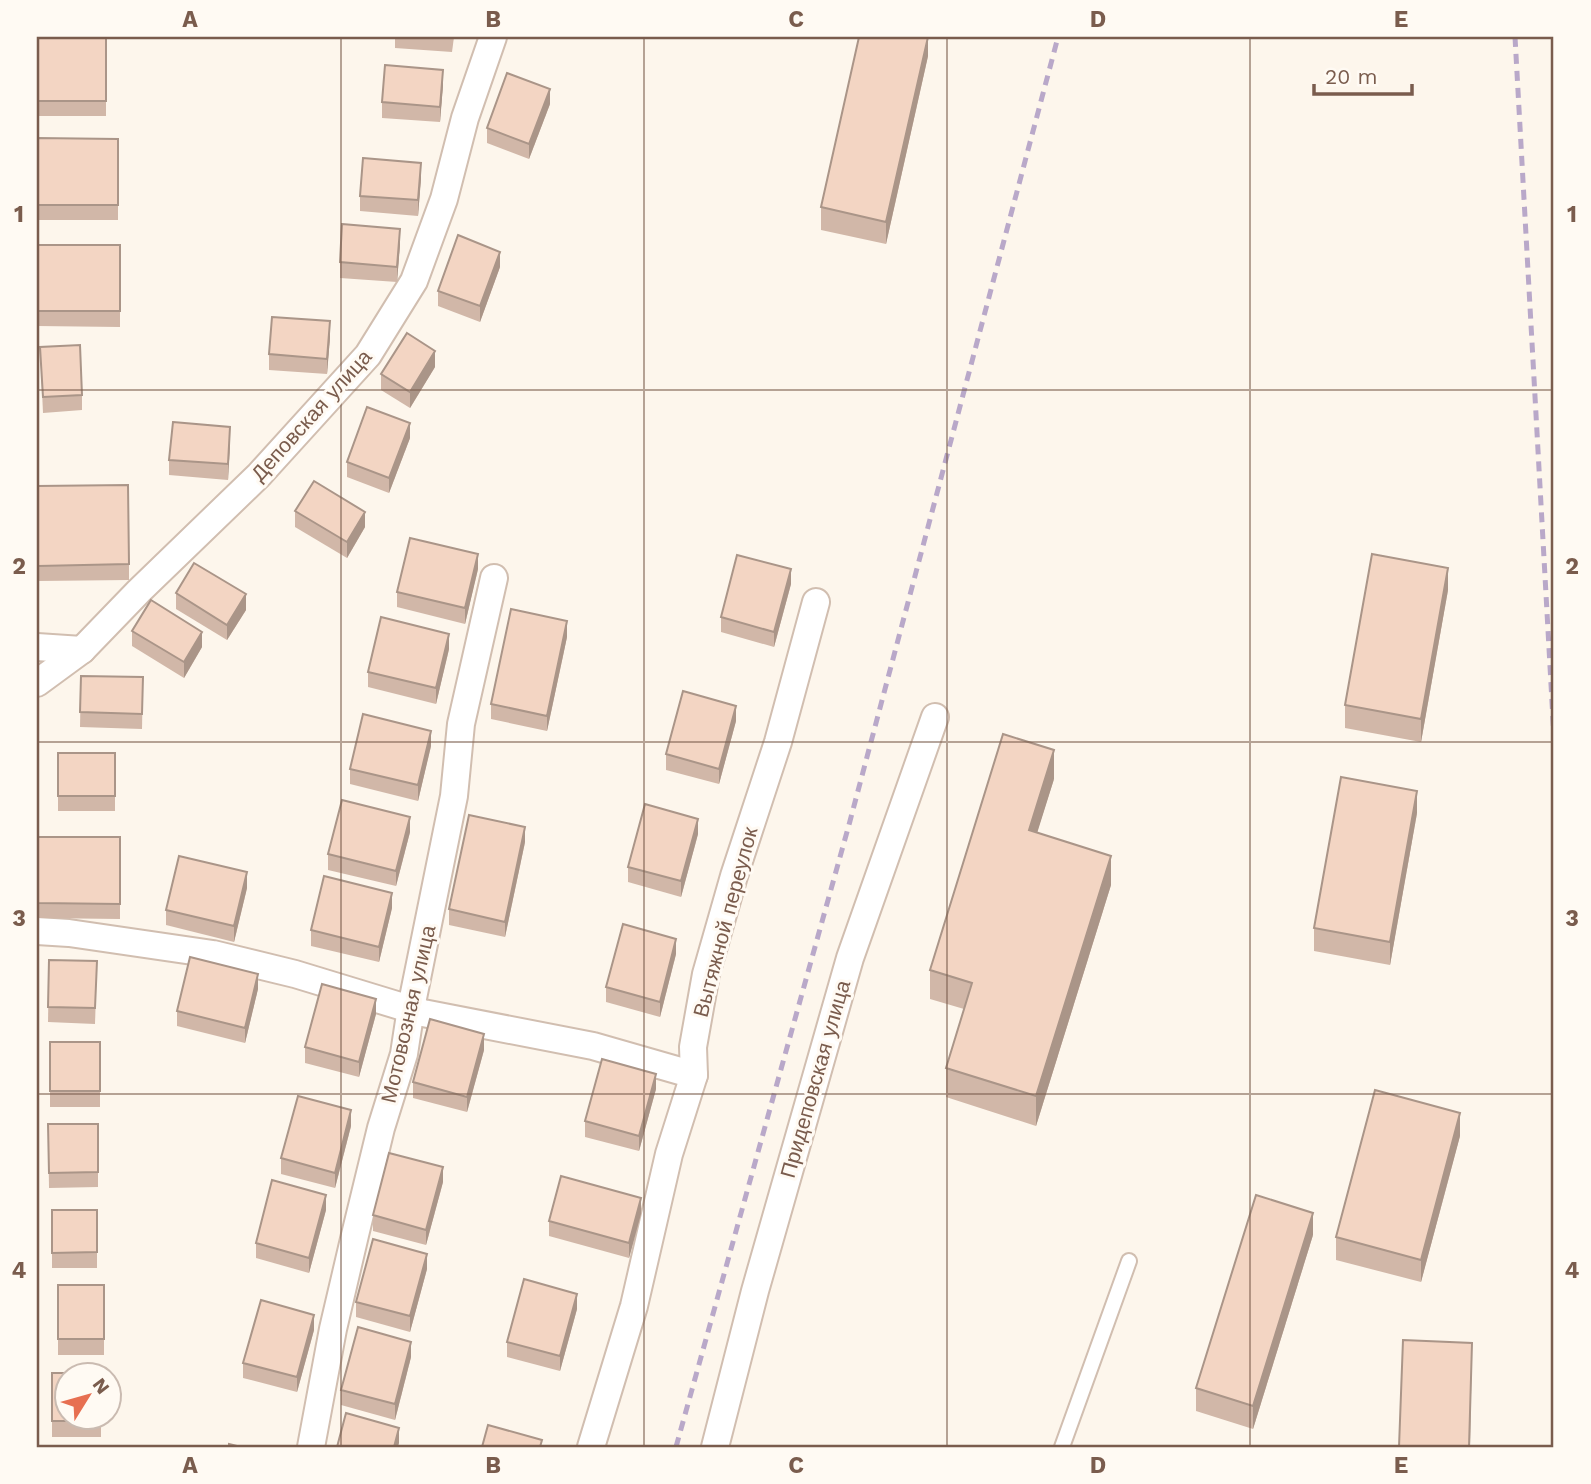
<svg xmlns="http://www.w3.org/2000/svg" width="1591" height="1484" font-family="'Work Sans',sans-serif">
	<style>
		.lines { fill: none; stroke-linecap: round; stroke-linejoin: round }
		.service-casing { stroke: #d1beb0; stroke-width: 18 }
		.minor-casing { stroke: #d1beb0; stroke-width: 30 }
		.service { stroke: #fff; stroke-width: 14 }
		.minor { stroke: #fff; stroke-width: 26 }
		.rail { stroke: #b9a8c9; stroke-width: 5; stroke-dasharray: 10 7; stroke-linecap: butt }
		.wall { fill: #d1b7a8 }
		.shaded-wall { fill: #aa9588 }
		.building { fill: #f3d5c3; stroke: #aa9588; stroke-width: 2 }
		.grid { fill: none; stroke: #7a5c4d; stroke-width: 2; stroke-opacity: 0.55 }
		.labels { text-anchor: middle; dominant-baseline: central; stroke-width: 6; stroke-linejoin: round; paint-order: stroke }
		.street-label { font-size: 21px; fill: #7a5c4d; stroke: #fffaf3 }
		.neatline { fill: none; stroke: #7a5c4d; stroke-width: 2.5 }
		.grid-label { font-size: 23px; text-anchor: middle; font-weight: bold; fill: #7a5c4d }
	</style>
	<rect width="100%" height="100%" fill="#fdf6ec"/>
	<g class="lines">
		<g class="service-casing">
			<path id="service" d="M1062,1447L1129,1261"/>
		</g>
		<g class="minor-casing">
			<g id="minor">
				<path d="M37,647L82,650"/>
				<path d="M37,683L82,650L139,591L259,475L368,355L414,281L444,199L465,118L493,37"/>
				<path d="M37,931L69,933L213,954L295,974L423,1013L593,1046L694,1075"/>
				<path d="M311,1447L333,1329L355,1235L381,1128L404,1054L411,1008L454,796L461,724L494,578"/>
				<path d="M591,1447L634,1306L669,1154L694,1075L693,1047L706,974L734,876L778,742L816,602"/>
				<path d="M715,1447L755,1291L850,958L935,717"/>
			</g>
		</g>
		<use href="#service" class="service"/>
		<use href="#minor" class="minor"/>
		<g class="rail">
			<path d="M1515,37L1554,738"/>
			<path d="M676,1447L850,821L1058,37"/>
		</g>
	</g>
	<g class="wall">
		<rect x="37" y="37" width="69" height="79"/>
		<path d="M395,37H454L452,52L395,48Z"/>
		<path d="M928,37V56L886,244L821,230V207Z"/>
		<path d="M443,85L440,122L382,118V102Z"/>
		<path d="M550,104L529,159L487,143V128Z"/>
		<path d="M37,138L118,139V220H37Z"/>
		<path d="M421,178L418,216L360,211V196Z"/>
		<path d="M400,244L397,282L340,278V262Z"/>
		<path d="M37,245H120V327L37,326Z"/>
		<path d="M500,267L480,322L438,306V291Z"/>
		<path d="M330,337L327,374L269,370V354Z"/>
		<path d="M40,347L82,395V410L43,413Z"/>
		<path d="M435,367L410,408L381,390V374Z"/>
		<path d="M410,438L389,493L347,477V462Z"/>
		<path d="M230,442L228,480L169,475V460Z"/>
		<path d="M37,486L129,564V580L38,581Z"/>
		<path d="M295,511L365,527L347,558L295,527Z"/>
		<path d="M478,569L465,624L397,607V592Z"/>
		<path d="M791,584L774,647L721,632V617Z"/>
		<path d="M1448,590L1421,742L1345,728V705Z"/>
		<path d="M176,593L246,610L227,640L176,609Z"/>
		<path d="M132,631L202,647L184,678L132,646Z"/>
		<path d="M567,637L547,731L491,719V704Z"/>
		<path d="M449,649L436,704L368,687V672Z"/>
		<path d="M81,676L143,677L142,729L80,727Z"/>
		<path d="M736,721L719,784L666,770V754Z"/>
		<path d="M431,746L418,801L350,784V769Z"/>
		<rect x="58" y="753" width="57" height="58"/>
		<path d="M1054,779L1037,832L1111,885L1036,1126L946,1097V1068L964,1009L930,999V970Z"/>
		<path d="M1417,813L1390,965L1314,951V928Z"/>
		<path d="M410,832L396,886L328,870V854Z"/>
		<path d="M698,834L681,897L628,882V867Z"/>
		<path d="M37,837H120V919L37,918Z"/>
		<path d="M525,842L505,937L449,925V909Z"/>
		<path d="M247,888L234,942L166,925V910Z"/>
		<path d="M392,908L379,962L311,946V930Z"/>
		<path d="M676,954L660,1017L606,1002V987Z"/>
		<path d="M49,960L97,961L95,1024L48,1022Z"/>
		<path d="M258,989L245,1043L177,1026V1011Z"/>
		<path d="M376,1014L359,1077L305,1063V1047Z"/>
		<rect x="50" y="1042" width="50" height="65"/>
		<path d="M484,1050L467,1112L413,1098V1082Z"/>
		<path d="M656,1089L639,1151L585,1137V1121Z"/>
		<path d="M48,1124H98V1187L49,1188Z"/>
		<path d="M351,1126L335,1188L281,1174V1158Z"/>
		<path d="M1460,1136L1421,1282L1336,1260V1237Z"/>
		<path d="M443,1182L426,1245L373,1231V1215Z"/>
		<rect x="52" y="1210" width="45" height="58"/>
		<path d="M326,1210L309,1273L256,1258V1243Z"/>
		<path d="M641,1214L629,1258L549,1236V1221Z"/>
		<path d="M1313,1235L1253,1429L1196,1411V1388Z"/>
		<path d="M427,1269L410,1332L356,1317V1302Z"/>
		<rect x="58" y="1285" width="46" height="70"/>
		<path d="M577,1309L560,1371L507,1357V1342Z"/>
		<path d="M314,1330L297,1392L243,1378V1363Z"/>
		<path d="M411,1357L395,1420L341,1405V1390Z"/>
		<path d="M52,1373L101,1418V1437H52Z"/>
	</g>
	<g class="shaded-wall">
		<path d="M928,37V56L886,244V222Z"/>
		<path d="M443,70V85L440,122V107Z"/>
		<path d="M550,89V104L529,159V144Z"/>
		<path d="M421,163V178L418,216V200Z"/>
		<path d="M400,229V244L397,282V267Z"/>
		<path d="M500,252V267L480,322V306Z"/>
		<path d="M330,321V337L327,374V359Z"/>
		<path d="M435,351V367L410,408V392Z"/>
		<path d="M410,423V438L389,493V478Z"/>
		<path d="M230,427V442L228,480V464Z"/>
		<path d="M365,512V527L347,558V542Z"/>
		<path d="M478,554V569L465,624V608Z"/>
		<path d="M1448,568V590L1421,742V719Z"/>
		<path d="M791,569V584L774,647V632Z"/>
		<path d="M246,594V610L227,640V625Z"/>
		<path d="M567,621V637L547,731V716Z"/>
		<path d="M202,632V647L184,678V662Z"/>
		<path d="M449,634V649L436,704V688Z"/>
		<path d="M736,706V721L719,784V769Z"/>
		<path d="M431,731V746L418,801V785Z"/>
		<path d="M1054,750V779L1029,859V830Z"/>
		<path d="M1417,791V813L1390,965V942Z"/>
		<path d="M410,817V832L396,886V871Z"/>
		<path d="M698,819V834L681,897V881Z"/>
		<path d="M525,827V842L505,937V922Z"/>
		<path d="M1111,856V885L1036,1126V1096Z"/>
		<path d="M247,872V888L234,942V926Z"/>
		<path d="M392,893V908L379,962V947Z"/>
		<path d="M676,939V954L660,1017V1002Z"/>
		<path d="M258,974V989L245,1043V1028Z"/>
		<path d="M376,999V1014L359,1077V1062Z"/>
		<path d="M484,1034V1050L467,1112V1097Z"/>
		<path d="M656,1074V1089L639,1151V1136Z"/>
		<path d="M351,1110V1126L335,1188V1173Z"/>
		<path d="M1460,1113V1136L1421,1282V1260Z"/>
		<path d="M443,1167V1182L426,1245V1230Z"/>
		<path d="M326,1195V1210L309,1273V1258Z"/>
		<path d="M641,1198V1214L629,1258V1243Z"/>
		<path d="M1313,1213V1235L1253,1429V1406Z"/>
		<path d="M427,1254V1269L410,1332V1316Z"/>
		<path d="M577,1294V1309L560,1371V1356Z"/>
		<path d="M314,1315V1330L297,1392V1377Z"/>
		<path d="M411,1342V1357L395,1420V1404Z"/>
		<path d="M1472,1343L1470,1447H1469Z"/>
		<path d="M399,1428V1443L398,1447H394Z"/>
	</g>
	<g class="building">
		<rect x="37" y="37" width="69" height="64"/>
		<path d="M859,37H928L886,222L821,207Z"/>
		<path d="M385,65L443,70L440,107L382,102Z"/>
		<path d="M507,73L550,89L529,144L487,128Z"/>
		<path d="M37,138L118,139V205H37Z"/>
		<path d="M363,158L421,163L418,200L360,196Z"/>
		<path d="M342,224L400,229L397,267L340,262Z"/>
		<path d="M458,235L500,252L480,306L438,291Z"/>
		<rect x="37" y="245" width="83" height="66"/>
		<path d="M272,317L330,321L327,359L269,354Z"/>
		<path d="M407,333L435,351L410,392L381,374Z"/>
		<path d="M80,345L82,395L43,397L40,347Z"/>
		<path d="M367,407L410,423L389,478L347,462Z"/>
		<path d="M173,422L230,427L228,464L169,460Z"/>
		<path d="M314,481L365,512L347,542L295,511Z"/>
		<path d="M128,485L129,564L38,566L37,486Z"/>
		<path d="M410,538L478,554L465,608L397,592Z"/>
		<path d="M1372,554L1448,568L1421,719L1345,705Z"/>
		<path d="M737,555L791,569L774,632L721,617Z"/>
		<path d="M194,563L246,594L227,625L176,593Z"/>
		<path d="M151,600L202,632L184,662L132,631Z"/>
		<path d="M511,609L567,621L547,716L491,704Z"/>
		<path d="M381,617L449,634L436,688L368,672Z"/>
		<path d="M81,676L143,677L142,714L80,712Z"/>
		<path d="M683,691L736,706L719,769L666,754Z"/>
		<path d="M363,714L431,731L418,785L350,769Z"/>
		<path d="M1003,734L1054,750L1029,830L1111,856L1036,1096L946,1068L972,983L930,970Z"/>
		<rect x="58" y="753" width="57" height="43"/>
		<path d="M1341,777L1417,791L1390,942L1314,928Z"/>
		<path d="M342,800L410,817L396,871L328,854Z"/>
		<path d="M645,804L698,819L681,881L628,867Z"/>
		<path d="M469,815L525,827L505,922L449,909Z"/>
		<path d="M37,837H120V904L37,903Z"/>
		<path d="M179,856L247,872L234,926L166,910Z"/>
		<path d="M324,876L392,893L379,947L311,930Z"/>
		<path d="M623,924L676,939L660,1002L606,987Z"/>
		<path d="M190,957L258,974L245,1028L177,1011Z"/>
		<path d="M49,960L97,961L95,1008L48,1007Z"/>
		<path d="M322,984L376,999L359,1062L305,1047Z"/>
		<path d="M430,1019L484,1034L467,1097L413,1082Z"/>
		<rect x="50" y="1042" width="50" height="49"/>
		<path d="M602,1059L656,1074L639,1136L585,1121Z"/>
		<path d="M1375,1090L1460,1113L1421,1260L1336,1237Z"/>
		<path d="M298,1096L351,1110L335,1173L281,1158Z"/>
		<path d="M48,1124H98V1172L49,1173Z"/>
		<path d="M389,1153L443,1167L426,1230L373,1215Z"/>
		<path d="M561,1176L641,1198L629,1243L549,1221Z"/>
		<path d="M272,1180L326,1195L309,1258L256,1243Z"/>
		<path d="M1256,1195L1313,1213L1253,1406L1196,1388Z"/>
		<path d="M52,1210H97V1252L52,1253Z"/>
		<path d="M373,1239L427,1254L410,1316L356,1302Z"/>
		<path d="M524,1279L577,1294L560,1356L507,1342Z"/>
		<rect x="58" y="1285" width="46" height="54"/>
		<path d="M261,1300L314,1315L297,1377L243,1363Z"/>
		<path d="M358,1327L411,1342L395,1404L341,1390Z"/>
		<path d="M1403,1340L1472,1343L1469,1447H1399Z"/>
		<path d="M52,1373H101V1376H66V1418H101V1421H52Z"/>
		<path d="M346,1413L399,1428L394,1447H337Z"/>
		<path d="M488,1425L542,1440L540,1447H482Z"/>
		<path d="M229,1444L241,1447H229Z"/>
	</g>
	<path class="grid" d="M341,37V1447M644,37V1447M947,37V1447M1250,37V1447M37,390H1554M37,742H1554M37,1094H1554"/>
	<g class="labels">
		<g class="street-label">
			<text transform="translate(311 415) rotate(-48)">Деповская улица</text>
			<text transform="translate(725 922) rotate(-75)">Вытяжной переулок</text>
			<text transform="translate(408 1014) rotate(-77)">Мотовозная улица</text>
			<text transform="translate(815 1079) rotate(-74)">Придеповская улица</text>
		</g>
	</g>
	<rect width="1591" height="1484" fill="none" stroke="#fffaf3" stroke-width="77"/>
	<g transform="translate(88 1396) rotate(53)"><circle r="33" fill="#fffaf3" stroke="#cabbb1" stroke-width="2"/>
	<path d="M0-5L12 26L0 18L-12 26Z" fill="#e76f51"/>
	<text y="-10" font-size="19" font-weight="bold" text-anchor="middle" fill="#7a5c4d">N</text>
	</g>
	<path d="M1314 84v10h98v-10" fill="none" stroke="#7a5c4d" stroke-width="3.5"/>
	<text x="1325" y="84" font-size="21" fill="#7a5c4d" stroke="#fffaf3" stroke-width="5" paint-order="stroke">20 m</text>
	<rect x="38" y="38" width="1514" height="1408" class="neatline"/>
	<g class="grid-label">
		<text x="190" y="27">A</text>
		<text x="493" y="27">B</text>
		<text x="796" y="27">C</text>
		<text x="1098" y="27">D</text>
		<text x="1401" y="27">E</text>
		<text x="19" y="222">1</text>
		<text x="1572" y="222">1</text>
		<text x="19" y="574">2</text>
		<text x="1572" y="574">2</text>
		<text x="19" y="926">3</text>
		<text x="1572" y="926">3</text>
		<text x="19" y="1278">4</text>
		<text x="1572" y="1278">4</text>
		<text x="190" y="1473">A</text>
		<text x="493" y="1473">B</text>
		<text x="796" y="1473">C</text>
		<text x="1098" y="1473">D</text>
		<text x="1401" y="1473">E</text>
	</g>
</svg>
